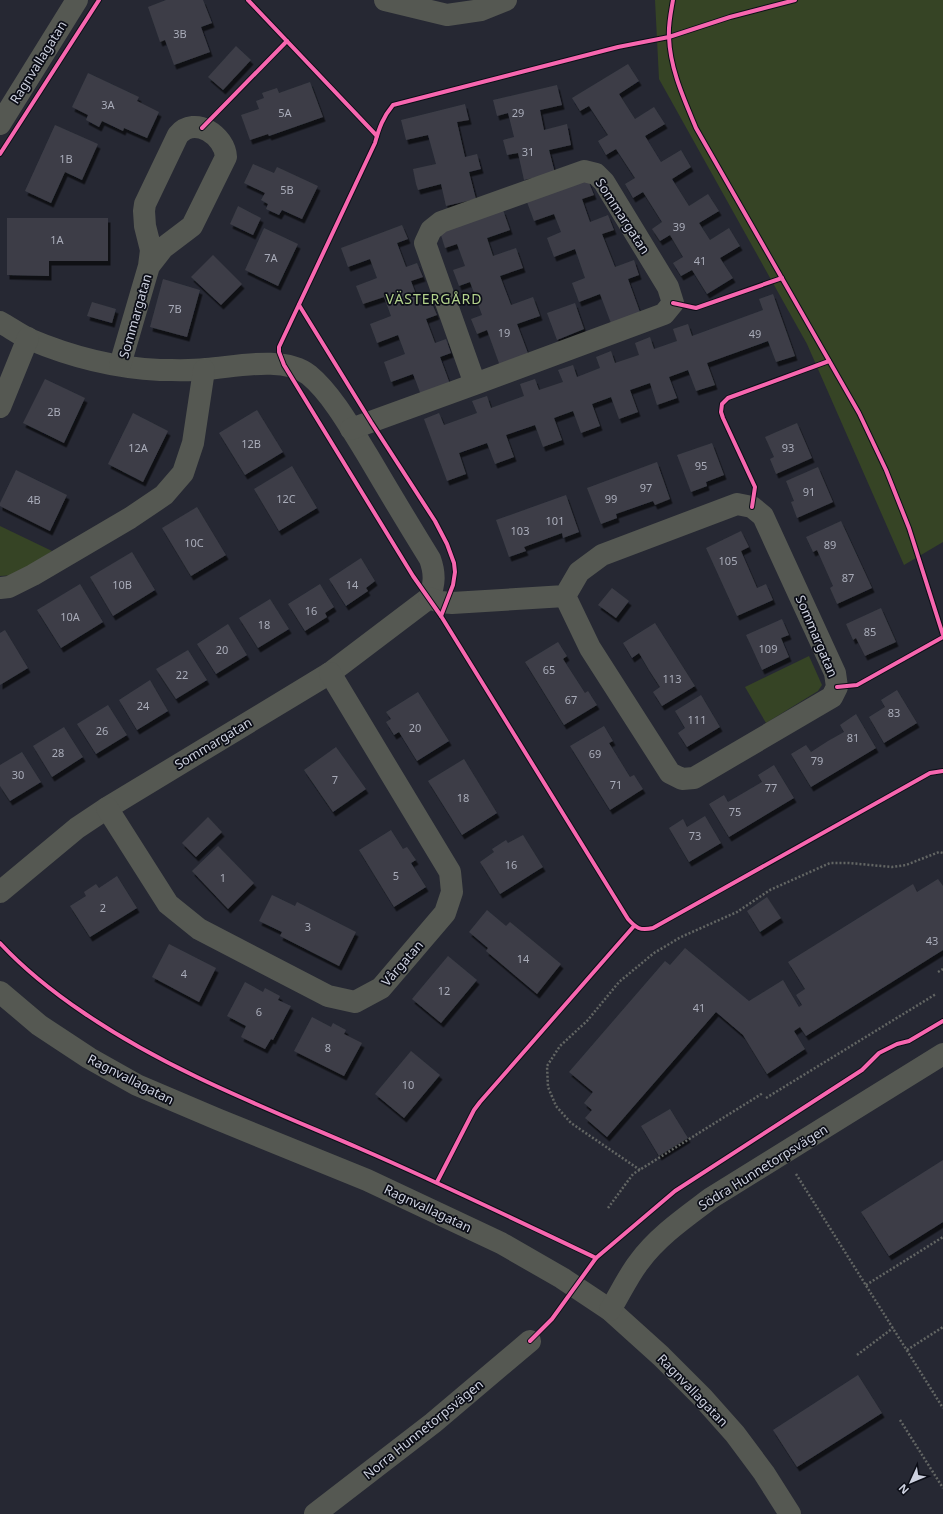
<svg xmlns="http://www.w3.org/2000/svg" width="943" height="1514" font-family="'Noto Sans',sans-serif">
	<style>
		.green { fill: #364425 }
		.building { fill: #3c3e47; filter: url(#shadow) }
		.lines { fill: none; stroke-linecap: round; stroke-linejoin: round }
		.path { stroke: #636664; stroke-width: 2.5; stroke-dasharray: 2 2; stroke-linecap: butt }
		.street { stroke: #555852; stroke-width: 22 }
		.cycleway-casing { stroke: #0c0e17; stroke-width: 6 }
		.cycleway { stroke: #f766af; stroke-width: 4 }
		.labels { text-anchor: middle; dominant-baseline: central; stroke-width: 3.5; stroke-linejoin: round; paint-order: stroke }
		.number-label { font-size: 11px; fill: #a9acb9 }
		.street-label { font-size: 13px; fill: #cdd1df; stroke: #0c0e17 }
		.neighbourhood-label { font-size: 14px; letter-spacing: 1px; fill: #b3d28b; stroke: #0c0e17 }
	</style>
	<defs>
		<filter id="shadow"><feDropShadow dx="2.5" dy="4.5" stdDeviation="0" flood-color="#0009"/></filter>
	</defs>
	<rect width="100%" height="100%" fill="#262833"/>
	<g class="green">
		<path d="M655,0H943V542L904,565L807,344L659,79Z"/>
		<path d="M0,526L52,551L16,575L0,576Z"/>
		<path d="M809,656L822,685L818,691L766,723L745,687Z"/>
	</g>
	<g class="building">
		<path d="M166,0H203L212,23L201,27L210,52L174,65L165,40L160,42L148,7Z"/>
		<path d="M236,46L251,60L223,90L208,77Z"/>
		<path d="M628,64L639,81L619,94L635,119L654,107L665,124L645,136L661,162L681,150L691,167L672,179L689,206L708,194L719,211L699,223L710,240L729,228L740,246L720,258L733,278L707,294L692,270L681,276L673,263L683,257L670,235L660,241L652,229L662,222L643,192L633,198L625,184L635,178L616,149L606,155L598,141L608,135L589,106L580,111L572,98Z"/>
		<path d="M88,73L139,97L137,101L159,112L147,138L124,128L123,131L102,121L99,127L86,120L88,115L72,107Z"/>
		<path d="M310,82L323,117L269,136L268,134L250,140L241,115L259,109L256,101L264,98L262,93L277,88L279,93Z"/>
		<path d="M557,85L562,105L540,110L544,130L567,124L571,145L549,150L555,173L524,180L518,153L507,155L503,140L514,137L508,113L497,116L493,100Z"/>
		<path d="M465,104L469,120L457,122L465,157L477,154L481,169L469,172L476,199L446,206L441,184L418,190L416,184L413,169L436,164L428,135L406,140L401,120Z"/>
		<path d="M55,125L98,144L82,180L65,172L51,203L25,191Z"/>
		<path d="M253,164L274,173L277,167L318,186L302,219L282,210L279,215L266,209L268,204L261,200L265,193L244,183Z"/>
		<path d="M588,180L594,195L582,199L590,222L608,215L614,230L602,234L615,267L634,260L639,275L628,279L641,315L612,326L600,294L579,302L572,283L585,278L575,249L554,257L547,238L561,232L554,214L534,221L527,202Z"/>
		<path d="M238,206L261,218L253,235L230,224Z"/>
		<path d="M503,210L510,230L487,238L493,256L516,248L523,268L500,276L511,305L533,297L540,316L517,324L529,356L500,366L487,330L477,334L471,319L482,315L470,282L459,286L453,270L465,266L457,244L445,248L440,232Z"/>
		<path d="M7,218H108V261H49V276L7,275Z"/>
		<path d="M402,225L408,239L397,243L406,267L417,263L423,277L411,281L420,305L431,301L437,315L426,319L435,343L446,339L451,353L440,357L450,384L421,395L413,374L391,382L384,362L405,354L398,335L377,343L370,324L391,316L384,297L363,304L356,286L377,278L370,259L348,267L341,248Z"/>
		<path d="M264,228L298,244L278,286L245,270Z"/>
		<path d="M213,255L242,284L221,305L191,277Z"/>
		<path d="M163,279L200,290L187,337L150,327Z"/>
		<path d="M773,294L795,356L776,362L768,341L707,363L715,385L696,391L688,370L669,377L677,398L657,405L650,383L630,390L638,412L619,419L611,397L592,404L600,426L581,433L573,411L554,418L562,440L543,447L535,425L506,435L514,457L495,464L487,443L459,453L466,474L447,481L424,419L439,413L444,425L477,413L472,401L487,396L491,408L524,396L520,384L535,379L539,390L563,382L558,370L573,365L577,377L600,368L596,357L611,351L615,363L639,355L635,343L650,337L654,349L677,341L673,329L688,324L692,336L763,310L759,299Z"/>
		<path d="M92,302L116,309L112,323L87,316Z"/>
		<path d="M575,303L584,329L557,340L547,313Z"/>
		<path d="M45,379L85,398L64,443L23,423Z"/>
		<path d="M257,410L283,452L245,475L219,433Z"/>
		<path d="M133,413L168,431L143,482L108,464Z"/>
		<path d="M797,423L812,458L776,474L770,459L774,457L765,437Z"/>
		<path d="M712,443L724,475L706,482L707,486L691,492L677,455Z"/>
		<path d="M657,462L670,499L655,505L653,501L616,514L617,518L601,524L587,488Z"/>
		<path d="M292,466L317,508L279,531L254,489Z"/>
		<path d="M818,467L833,502L797,518L791,502L794,501L786,481Z"/>
		<path d="M16,470L67,495L50,531L0,506V503Z"/>
		<path d="M566,495L579,532L563,538L562,533L524,547L526,551L509,557L496,520Z"/>
		<path d="M197,507L226,555L191,576L162,528Z"/>
		<path d="M841,521L872,588L837,604L830,588L833,586L817,550L813,552L806,537Z"/>
		<path d="M741,531L749,547L741,551L757,588L766,584L773,600L737,616L706,548Z"/>
		<path d="M132,552L155,590L113,616L90,577Z"/>
		<path d="M361,558L375,581L366,588L368,591L346,606L329,579Z"/>
		<path d="M80,584L103,622L61,648L37,610Z"/>
		<path d="M320,584L334,607L325,613L327,617L305,631L288,604Z"/>
		<path d="M612,588L629,601L616,618L598,605Z"/>
		<path d="M270,599L289,629L258,648L239,618Z"/>
		<path d="M881,608L896,642L865,656L856,638L853,640L846,624Z"/>
		<path d="M782,619L789,635L781,638L789,657L762,670L746,635Z"/>
		<path d="M655,623L695,686L662,706L653,692L660,687L649,670L639,653L632,658L623,643Z"/>
		<path d="M228,624L247,655L216,674L197,644Z"/>
		<path d="M5,630L28,668L0,685V633Z"/>
		<path d="M558,642L567,656L563,659L585,693L588,691L597,705L564,725L525,662Z"/>
		<path d="M188,650L207,680L176,699L156,669Z"/>
		<path d="M150,680L168,711L137,730L119,700Z"/>
		<path d="M897,690L917,723L884,743L869,717L885,707L881,700Z"/>
		<path d="M418,692L449,741L417,761L399,732L394,735L386,722L391,719L386,712Z"/>
		<path d="M701,695L720,727L687,747L678,733L685,728L675,711Z"/>
		<path d="M108,705L127,735L96,754L77,724Z"/>
		<path d="M856,714L876,748L811,787L791,754L806,745L811,752L828,741L844,732L840,725Z"/>
		<path d="M604,726L613,741L609,743L630,777L634,775L643,789L610,810L570,746Z"/>
		<path d="M64,727L83,757L52,777L33,746Z"/>
		<path d="M336,747L366,789L333,812L304,770Z"/>
		<path d="M22,752L41,782L10,801L0,786V765Z"/>
		<path d="M464,759L497,813L462,835L428,781Z"/>
		<path d="M774,765L794,798L729,837L709,804L724,795L728,802L762,782L758,775Z"/>
		<path d="M705,816L721,843L689,862L669,828L683,819L687,827Z"/>
		<path d="M208,817L222,832L196,857L182,843Z"/>
		<path d="M391,830L403,849L407,847L416,860L411,863L426,887L394,907L359,850Z"/>
		<path d="M523,835L543,867L500,894L480,862L494,852L492,849L506,840L508,843Z"/>
		<path d="M218,846L254,883L228,909L192,871Z"/>
		<path d="M117,876L137,908L90,937L70,906L86,896L84,892L96,884L99,888Z"/>
		<path d="M938,879L943,886V950L806,1036L800,1027L794,1031L805,1049L767,1074L743,1035L716,1012L607,1137L585,1118L592,1110L584,1103L593,1092L569,1072L665,961L670,965L685,948L749,1001L783,980L799,1007L802,1005L796,995L805,989L788,962L913,884L917,892Z"/>
		<path d="M272,895L295,906L297,902L356,932L339,966L280,936L282,932L259,921Z"/>
		<path d="M767,897L781,918L760,932L747,911Z"/>
		<path d="M487,910L506,926L510,922L561,964L537,994L486,951L488,948L469,932Z"/>
		<path d="M169,944L216,968L199,1002L152,977Z"/>
		<path d="M448,956L477,980L441,1023L412,999Z"/>
		<path d="M245,982L263,992L265,988L280,996L278,1000L291,1006L273,1040L271,1039L265,1049L241,1037L246,1026L227,1016Z"/>
		<path d="M312,1017L331,1027L333,1023L346,1030L344,1034L362,1043L344,1076L294,1051Z"/>
		<path d="M411,1051L440,1075L404,1118L375,1094Z"/>
		<path d="M670,1109L688,1138L659,1156L641,1126Z"/>
		<path d="M943,1160V1222L889,1256L861,1212Z"/>
		<path d="M858,1375L882,1413L797,1467L773,1430Z"/>
	</g>
	<g class="lines">
		<g class="path">
			<path d="M938,972L943,969"/>
			<path d="M766,1098L936,994"/>
			<path d="M640,1170L571,1123L556,1106L548,1087L547,1066L560,1046L587,1021L619,982L654,953L681,937L737,912L770,890L830,863H849L892,867L906,865L939,852L943,853"/>
			<path d="M796,1174L943,1408"/>
			<path d="M608,1208L633,1174L763,1093"/>
			<path d="M866,1285L943,1237"/>
			<path d="M907,1350L943,1327"/>
			<path d="M857,1355L893,1328"/>
			<path d="M900,1420L943,1488"/>
		</g>
		<g class="street">
			<path d="M385,0L447,15L481,10L506,0"/>
			<path d="M0,124L77,0"/>
			<path d="M0,322C9,327 19,334 29,339C69,356 116,368 160,370C175,370 191,371 206,369C235,367 284,355 309,375C332,394 352,430 368,456C388,490 409,525 430,559C435,573 435,584 429,598L330,673L107,808L77,828L0,892"/>
			<path d="M120,365L149,266L163,248L192,226L226,157C225,136 195,115 178,135L145,204L144,211L145,226L151,250L149,266"/>
			<path d="M0,407L28,338"/>
			<path d="M351,429L475,384L425,243L431,230L441,222L584,171L596,174L604,182L668,287L673,303L664,314L475,384"/>
			<path d="M0,588L9,587L33,575L130,518L164,495L183,473L193,443L204,370"/>
			<path d="M429,598L440,602L452,603L565,596L590,648L670,773L682,779L694,778L832,697L837,687L835,673L763,516L752,507L737,504L602,555L579,572L565,596"/>
			<path d="M107,808L168,904L199,929L328,996L355,1002L381,988L445,913L452,892L450,872L330,673"/>
			<path d="M0,992L39,1025L89,1058L137,1085L217,1119L367,1180L501,1243L562,1278L610,1310L661,1356L703,1398L735,1434L764,1473L790,1514"/>
			<path d="M610,1310C620,1294 628,1276 639,1262C658,1236 686,1217 711,1198L943,1054"/>
			<path d="M315,1514L433,1423L530,1341"/>
		</g>
		<g class="cycleway-casing">
			<g id="cycleway">
				<path d="M248,0L377,136"/>
				<path d="M673,0C671,12 668,25 669,37C670,69 684,99 696,128L859,413L886,470L909,528L943,635"/>
				<path d="M795,0L730,17L669,37L618,47L393,105C383,117 379,128 375,143L279,347V352L284,365L413,576L441,616L628,919C636,928 640,931 653,928L930,773L943,771"/>
				<path d="M202,128L287,41"/>
				<path d="M0,154L99,0"/>
				<path d="M673,303L696,308L782,278"/>
				<path d="M299,305L371,422L435,521L447,544L454,563L455,572L453,585L441,616"/>
				<path d="M752,507L755,487L723,418L721,412L722,404L728,398L829,361"/>
				<path d="M837,687L857,685L943,637"/>
				<path d="M0,943C25,970 53,992 84,1013C169,1071 266,1108 361,1149C440,1183 518,1221 596,1258"/>
				<path d="M437,1182L474,1110L480,1102L634,926"/>
				<path d="M530,1341L552,1319L596,1258L675,1191L862,1070L879,1053L897,1044L909,1041L943,1021"/>
			</g>
		</g>
		<use href="#cycleway" class="cycleway"/>
	</g>
	<g class="labels">
		<g class="number-label">
			<text x="180" y="33">3B</text>
			<text x="108" y="104">3A</text>
			<text x="285" y="112">5A</text>
			<text x="518" y="112">29</text>
			<text x="528" y="151">31</text>
			<text x="66" y="158">1B</text>
			<text x="287" y="189">5B</text>
			<text x="679" y="226">39</text>
			<text x="57" y="239">1A</text>
			<text x="271" y="257">7A</text>
			<text x="700" y="260">41</text>
			<text x="175" y="308">7B</text>
			<text x="504" y="332">19</text>
			<text x="755" y="333">49</text>
			<text x="54" y="411">2B</text>
			<text x="251" y="443">12B</text>
			<text x="138" y="447">12A</text>
			<text x="788" y="447">93</text>
			<text x="701" y="465">95</text>
			<text x="646" y="487">97</text>
			<text x="809" y="491">91</text>
			<text x="286" y="498">12C</text>
			<text x="611" y="498">99</text>
			<text x="34" y="499">4B</text>
			<text x="555" y="520">101</text>
			<text x="520" y="530">103</text>
			<text x="194" y="542">10C</text>
			<text x="830" y="544">89</text>
			<text x="728" y="560">105</text>
			<text x="848" y="577">87</text>
			<text x="122" y="584">10B</text>
			<text x="352" y="584">14</text>
			<text x="311" y="610">16</text>
			<text x="70" y="616">10A</text>
			<text x="264" y="624">18</text>
			<text x="870" y="631">85</text>
			<text x="768" y="648">109</text>
			<text x="222" y="649">20</text>
			<text x="549" y="669">65</text>
			<text x="182" y="674">22</text>
			<text x="672" y="678">113</text>
			<text x="571" y="699">67</text>
			<text x="143" y="705">24</text>
			<text x="894" y="712">83</text>
			<text x="697" y="719">111</text>
			<text x="415" y="727">20</text>
			<text x="102" y="730">26</text>
			<text x="853" y="737">81</text>
			<text x="58" y="752">28</text>
			<text x="595" y="753">69</text>
			<text x="817" y="760">79</text>
			<text x="18" y="774">30</text>
			<text x="335" y="779">7</text>
			<text x="616" y="784">71</text>
			<text x="771" y="787">77</text>
			<text x="463" y="797">18</text>
			<text x="735" y="811">75</text>
			<text x="695" y="835">73</text>
			<text x="511" y="864">16</text>
			<text x="396" y="875">5</text>
			<text x="223" y="877">1</text>
			<text x="103" y="907">2</text>
			<text x="308" y="926">3</text>
			<text x="932" y="940">43</text>
			<text x="523" y="958">14</text>
			<text x="184" y="973">4</text>
			<text x="444" y="990">12</text>
			<text x="699" y="1007">41</text>
			<text x="259" y="1011">6</text>
			<text x="328" y="1047">8</text>
			<text x="408" y="1084">10</text>
		</g>
		<g class="street-label">
			<text transform="translate(38 62) rotate(-58)">Ragnvallagatan</text>
			<text transform="translate(623 216) rotate(57)">Sommargatan</text>
			<text transform="translate(135 316) rotate(-74)">Sommargatan</text>
			<text transform="translate(817 636) rotate(67)">Sommargatan</text>
			<text transform="translate(213 743) rotate(-31)">Sommargatan</text>
			<text transform="translate(402 963) rotate(-49)">Vårgatan</text>
			<text transform="translate(131 1079) rotate(27)">Ragnvallagatan</text>
			<text transform="translate(763 1167) rotate(-32)">Södra Hunnetorpsvägen</text>
			<text transform="translate(428 1208) rotate(25)">Ragnvallagatan</text>
			<text transform="translate(693 1390) rotate(46)">Ragnvallagatan</text>
			<text transform="translate(423 1429) rotate(-39)">Norra Hunnetorpsvägen</text>
		</g>
		<g class="neighbourhood-label">
			<text x="434" y="298">VÄSTERGÅRD</text>
		</g>
	</g>
	<g transform="translate(911 1482) rotate(226)" stroke="#0c0e17" stroke-width="3" paint-order="stroke">
	<path d="M0-3L7 15L0 10L-7 15Z" fill="#cdd1df"/>
	<text y="-6" font-size="11" font-weight="bold" text-anchor="middle" fill="#cdd1df">N</text>
	</g>
</svg>
